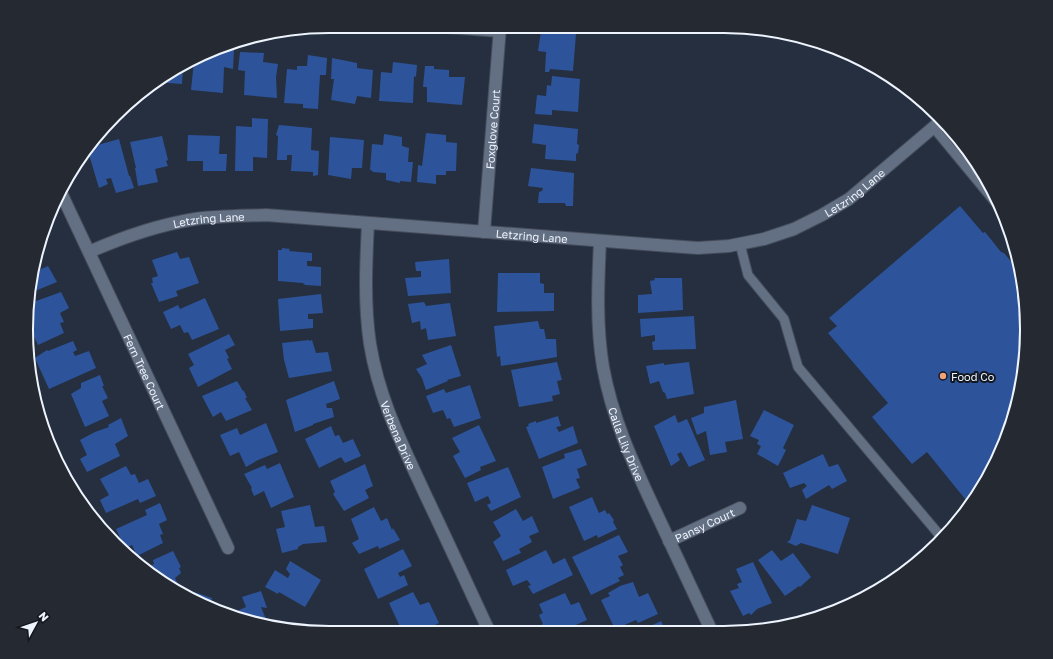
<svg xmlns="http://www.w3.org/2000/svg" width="1053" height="659" font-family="'Golos Text',sans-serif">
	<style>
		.building { fill: #2d549a }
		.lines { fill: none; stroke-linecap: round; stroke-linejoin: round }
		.lane-casing { stroke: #444c5a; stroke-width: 11 }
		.street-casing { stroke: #444c5a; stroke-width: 14 }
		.lane { stroke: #636f82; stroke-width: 9 }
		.street { stroke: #636f82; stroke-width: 12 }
		.poi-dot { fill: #f0a27a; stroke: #13171f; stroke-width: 1.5 }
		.labels { text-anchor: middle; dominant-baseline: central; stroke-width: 4; stroke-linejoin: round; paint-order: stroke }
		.street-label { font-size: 11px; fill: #eef4fd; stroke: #13171f }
		.poi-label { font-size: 11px; fill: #eef4fd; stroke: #13171f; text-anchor: start }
		.rim { fill: none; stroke: #eef4fd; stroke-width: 2 }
	</style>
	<rect width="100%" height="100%" fill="#252f40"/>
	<g class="building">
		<path d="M540,27L562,29V33L576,34L573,71L550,69L549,72H545L546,52L538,51L541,31H539Z"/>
		<path d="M218,49L234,50L233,69L224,67L223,93L191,90L194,61L200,58L209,59L210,53Z"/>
		<path d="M240,52L264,53L263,62L278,64L276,77L277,98L244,95L245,71L238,70Z"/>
		<path d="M308,55L327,58L326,75H320L318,109L303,108V104L284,103L287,69L297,70V66H307Z"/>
		<path d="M332,58L357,63V68L373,70L371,98L357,96L355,104L331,100L334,79H331Z"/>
		<path d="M393,62L417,65L416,77L414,76L413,103L379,101L381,72L392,73Z"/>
		<path d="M183,66L182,84L156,82L161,77Z"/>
		<path d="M425,66H434V69L449,70V77H465L462,105L427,102V87H423Z"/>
		<path d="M552,76L580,79L578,112L552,110V115L535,114L537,95L546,96L547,85L551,86Z"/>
		<path d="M252,118L268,119L267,158L253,157V171H235L236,126L252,127Z"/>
		<path d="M534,124L578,129L577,144L579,145L578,153L576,154V161L545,159L546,145L532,143Z"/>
		<path d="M279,125L312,128L311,150L319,151L318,175L313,176V172L291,171L292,155H287V160H277L278,136L276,135Z"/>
		<path d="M426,133L446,135V142L457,143L456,171H446V175H436V184L417,182L418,165L422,166Z"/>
		<path d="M384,134L402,137V146L409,148L408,162H413L411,182L400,181V183L386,180V173L372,172L373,171L370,170L372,144L383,145Z"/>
		<path d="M188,135L220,136L219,154H227L226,171H203V161H187Z"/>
		<path d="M162,136L168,160L166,161L168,166L155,169L158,182L138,186L135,168H136L130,142Z"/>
		<path d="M330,137L364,140L362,168H352L351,179L328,175Z"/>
		<path d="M119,139L129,176H130L134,188L116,193L111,178L106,179L108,184L99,188L87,148Z"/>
		<path d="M531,168L574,173L573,206H566L565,203H538L539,192L542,191L543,188L528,186Z"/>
		<path d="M960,206L983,233L985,232L1001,252L1004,253L1020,272L1024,290L1026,350L1017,408L996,464L970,505L927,452L912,464L872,417L888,403L828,333L837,326L829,318Z"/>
		<path d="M282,248L290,249L289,251L312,253V261H307V266L321,267V286L305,285L303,283L278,281V250H282Z"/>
		<path d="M177,252L180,259L189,257L199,283L176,291L178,296L159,302L151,283H153L152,278L158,276L152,260Z"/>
		<path d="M449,259L451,293L408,296L405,278L421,277V271H416L415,262Z"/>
		<path d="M48,266L57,282L30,293L35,267L37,271Z"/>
		<path d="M498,273H540V283L544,284V293H554V311L497,312Z"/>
		<path d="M654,278H682L683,310L638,313V295L652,294L650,281L655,280Z"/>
		<path d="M61,292L69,308L60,313L64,322L60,323L64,333L38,345L28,323L27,310L28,304Z"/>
		<path d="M321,294L323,313L308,314V319H313V328L280,331L278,299Z"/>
		<path d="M205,298L219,329L192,340L188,332L184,333L180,325L171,329L163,312L178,305L180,309Z"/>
		<path d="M424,302L426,306L450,303L456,336L428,340L426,328L421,330L420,321L412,323L408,304Z"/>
		<path d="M694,316L696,349L653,350L652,342L655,341V335L641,337L640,319Z"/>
		<path d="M538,321L540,329H544L546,339H556L557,357L501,366L500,356L497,357L494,326Z"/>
		<path d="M229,334L235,345L225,350L229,358L227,359L232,369L198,387L189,368L194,365L188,354Z"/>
		<path d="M309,340V341L312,340L316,353L328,352L332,371L289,378L284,360L282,343Z"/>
		<path d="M73,341L77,350L73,352L75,356L89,351L96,368L49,389L35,358L47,350L48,351Z"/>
		<path d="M451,345L461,376L447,380L448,381L426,390L422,378L416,369L427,364L422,355Z"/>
		<path d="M557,362L562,380L557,381L560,394L552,396L553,401L519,407L511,370Z"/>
		<path d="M689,362L694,394L667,399L665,393L663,392L659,381L650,384L646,366L664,363V365Z"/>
		<path d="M100,375L104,386H102L108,398L102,401L109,416L85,427L71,394L81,388V383Z"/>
		<path d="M237,381L243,391H244L247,398H245L252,410L226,421L221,412L213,417L202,396Z"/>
		<path d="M334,381L340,399L326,404L327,408H332L334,417L313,424V425L295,432L286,400Z"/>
		<path d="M470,385L481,418L454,427L450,418L447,419L443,410L433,413L426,396L444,389L446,393Z"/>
		<path d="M736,400L743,439L725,442L727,452L710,455L706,431L697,435L691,418L704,413V407Z"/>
		<path d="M764,410L794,425L783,448L786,450L778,466L757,454L761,446L757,444L759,440L750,436Z"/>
		<path d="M675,415L678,423L687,419L705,460L689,467L681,452L677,454L680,460L671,466L654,426Z"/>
		<path d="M558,416L561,426L556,427L559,432L573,426L578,443L539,459L526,427L529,426L528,424L536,421V423Z"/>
		<path d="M121,418L128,436L115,444L120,456L87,472L80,459L87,455L80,440L95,432L109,427L108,425Z"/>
		<path d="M266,423L278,452L258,460L246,467L239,452L230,456L220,435L237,428L240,435Z"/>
		<path d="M479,425L496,461L480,467L481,470L465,478L453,456L460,452L452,438Z"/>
		<path d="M331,426L335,436L339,435L343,443L353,439L361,456L345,463L341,457L319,468L305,439Z"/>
		<path d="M581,449L587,465L577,469L580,478L576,479L580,488L553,499L542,467L565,458L564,454Z"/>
		<path d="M823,454L829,467L838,464L847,481L832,489L829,485L806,499L802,490L807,486L804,483L790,488L783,473Z"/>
		<path d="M280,463L294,497L271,508L264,491L254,496L251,489L252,488L244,474L265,465L267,469Z"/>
		<path d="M365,464L373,486L365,490L369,498L344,511L333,494L335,492L330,481Z"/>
		<path d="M126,466L131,475L135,474L139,483L148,479L156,496L140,503L138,499L106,513L100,500L109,495L100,479Z"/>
		<path d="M508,467L521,497L491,511L487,505L491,503L488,496L475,502L467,483Z"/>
		<path d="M592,497L599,513L605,510L607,514L609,513L614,520L613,522L617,529L598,538L597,535L584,541L569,507Z"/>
		<path d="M160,503L167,520L159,524L163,534L160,535L163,543L137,556L132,545L125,548L116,529L147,515L145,510Z"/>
		<path d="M310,505L315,527L324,526L327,542L303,544L298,547V549L282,553L276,529L285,527L281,511Z"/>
		<path d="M812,505L850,518L838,554L801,543L796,546L787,542L790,540L797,519L806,521Z"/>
		<path d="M374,507L381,521L387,518L392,530L393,528L400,540L379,549L378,546L359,554L352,543L359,539L351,519Z"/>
		<path d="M516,509L523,521L532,516L539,532L529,536L532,542L519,549L521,553L503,561L493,542L501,536L493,522Z"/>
		<path d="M619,535L628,552L618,556L623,565L620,567L624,575L618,578L620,581L591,595L572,557Z"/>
		<path d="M403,549L412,566L398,573L400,577L404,575L408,585L378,599L364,569Z"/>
		<path d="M546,550L553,564L565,558L573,575L533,594L528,586L531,585L527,580L513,586L506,570Z"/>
		<path d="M772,550L781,561L793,553L811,577L800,587L799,586L785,596L758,560Z"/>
		<path d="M173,551L181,567L179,568L181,573L175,578L181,591L144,569L154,564L153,560Z"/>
		<path d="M290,561L321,580L305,607L279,592L278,594L265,587L275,570L288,578L290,574L286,569Z"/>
		<path d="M753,562L772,603L757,609L751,615L749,613L743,616L730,591L739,588L737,584L742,582L736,569Z"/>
		<path d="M633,582L639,597L648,593L658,614L638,623L636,620L615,629L601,600L610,596L608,593L620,586Z"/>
		<path d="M261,591L267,608L261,607L268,624L234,615L238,614L237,611L246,607L242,597Z"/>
		<path d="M194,592L212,598L209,607L192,598Z"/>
		<path d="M413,592L420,605L429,602L439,623L423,631H402L389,603Z"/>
		<path d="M565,593L571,605L579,602L587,620L560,632L536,631L535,628L543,624L539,615L543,613L539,604Z"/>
		<path d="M661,621L666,632H638Z"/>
	</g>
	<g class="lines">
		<g class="lane-casing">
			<g id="lane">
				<path d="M933,127L1000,208"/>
				<path d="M740,244L748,275L784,319L798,367L942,538"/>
			</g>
		</g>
		<g class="street-casing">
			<g id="street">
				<path d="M447,27L500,31"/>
				<path id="s1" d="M62,195L228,548"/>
				<path id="s2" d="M368,223C366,264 364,304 370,344C379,399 402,444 425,494C447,540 468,586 489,631"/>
				<path id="s3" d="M484,232L500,27"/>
				<path id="s4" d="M600,241C598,283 596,325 603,367C612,417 632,461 653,506C673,548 692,590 712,632"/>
				<path id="s5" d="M89,252C123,237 158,225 195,219C218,216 242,216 266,215L670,246L698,248L729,246L764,239L794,229L822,215L849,199L942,120"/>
				<path id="s6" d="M669,541L740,508"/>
			</g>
		</g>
		<use href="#lane" class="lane"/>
		<use href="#street" class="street"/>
	</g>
	<circle class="poi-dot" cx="943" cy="376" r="4"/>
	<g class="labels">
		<g class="street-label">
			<text stroke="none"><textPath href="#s3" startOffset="103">Foxglove Court</textPath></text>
			<text stroke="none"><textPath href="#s5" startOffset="785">Letzring Lane</textPath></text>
			<text stroke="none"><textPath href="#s5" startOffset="125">Letzring Lane</textPath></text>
			<text stroke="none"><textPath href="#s5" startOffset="449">Letzring Lane</textPath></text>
			<text stroke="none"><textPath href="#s1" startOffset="195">Fern Tree Court</textPath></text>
			<text stroke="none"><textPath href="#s2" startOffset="217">Verbena Drive</textPath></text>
			<text stroke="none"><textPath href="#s4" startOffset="207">Calla Lily Drive</textPath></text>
			<text stroke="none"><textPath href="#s6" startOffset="39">Pansy Court</textPath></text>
		</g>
		<g class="poi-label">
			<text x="951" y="376">Food Co</text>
		</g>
	</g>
	<path d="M0 0H1053V659H0ZM329 33H724A296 296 0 0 1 1020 329V330A296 296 0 0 1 724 626H329A296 296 0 0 1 33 330V329A296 296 0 0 1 329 33Z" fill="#252931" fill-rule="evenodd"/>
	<path class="rim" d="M329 33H724A296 296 0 0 1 1020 329V330A296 296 0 0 1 724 626H329A296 296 0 0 1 33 330V329A296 296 0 0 1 329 33Z"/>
	<g transform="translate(36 623) rotate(50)" stroke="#13171f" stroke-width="3" paint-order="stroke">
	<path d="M0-3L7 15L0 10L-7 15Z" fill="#eef4fd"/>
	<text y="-6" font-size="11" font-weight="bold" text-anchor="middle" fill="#eef4fd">N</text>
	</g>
</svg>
